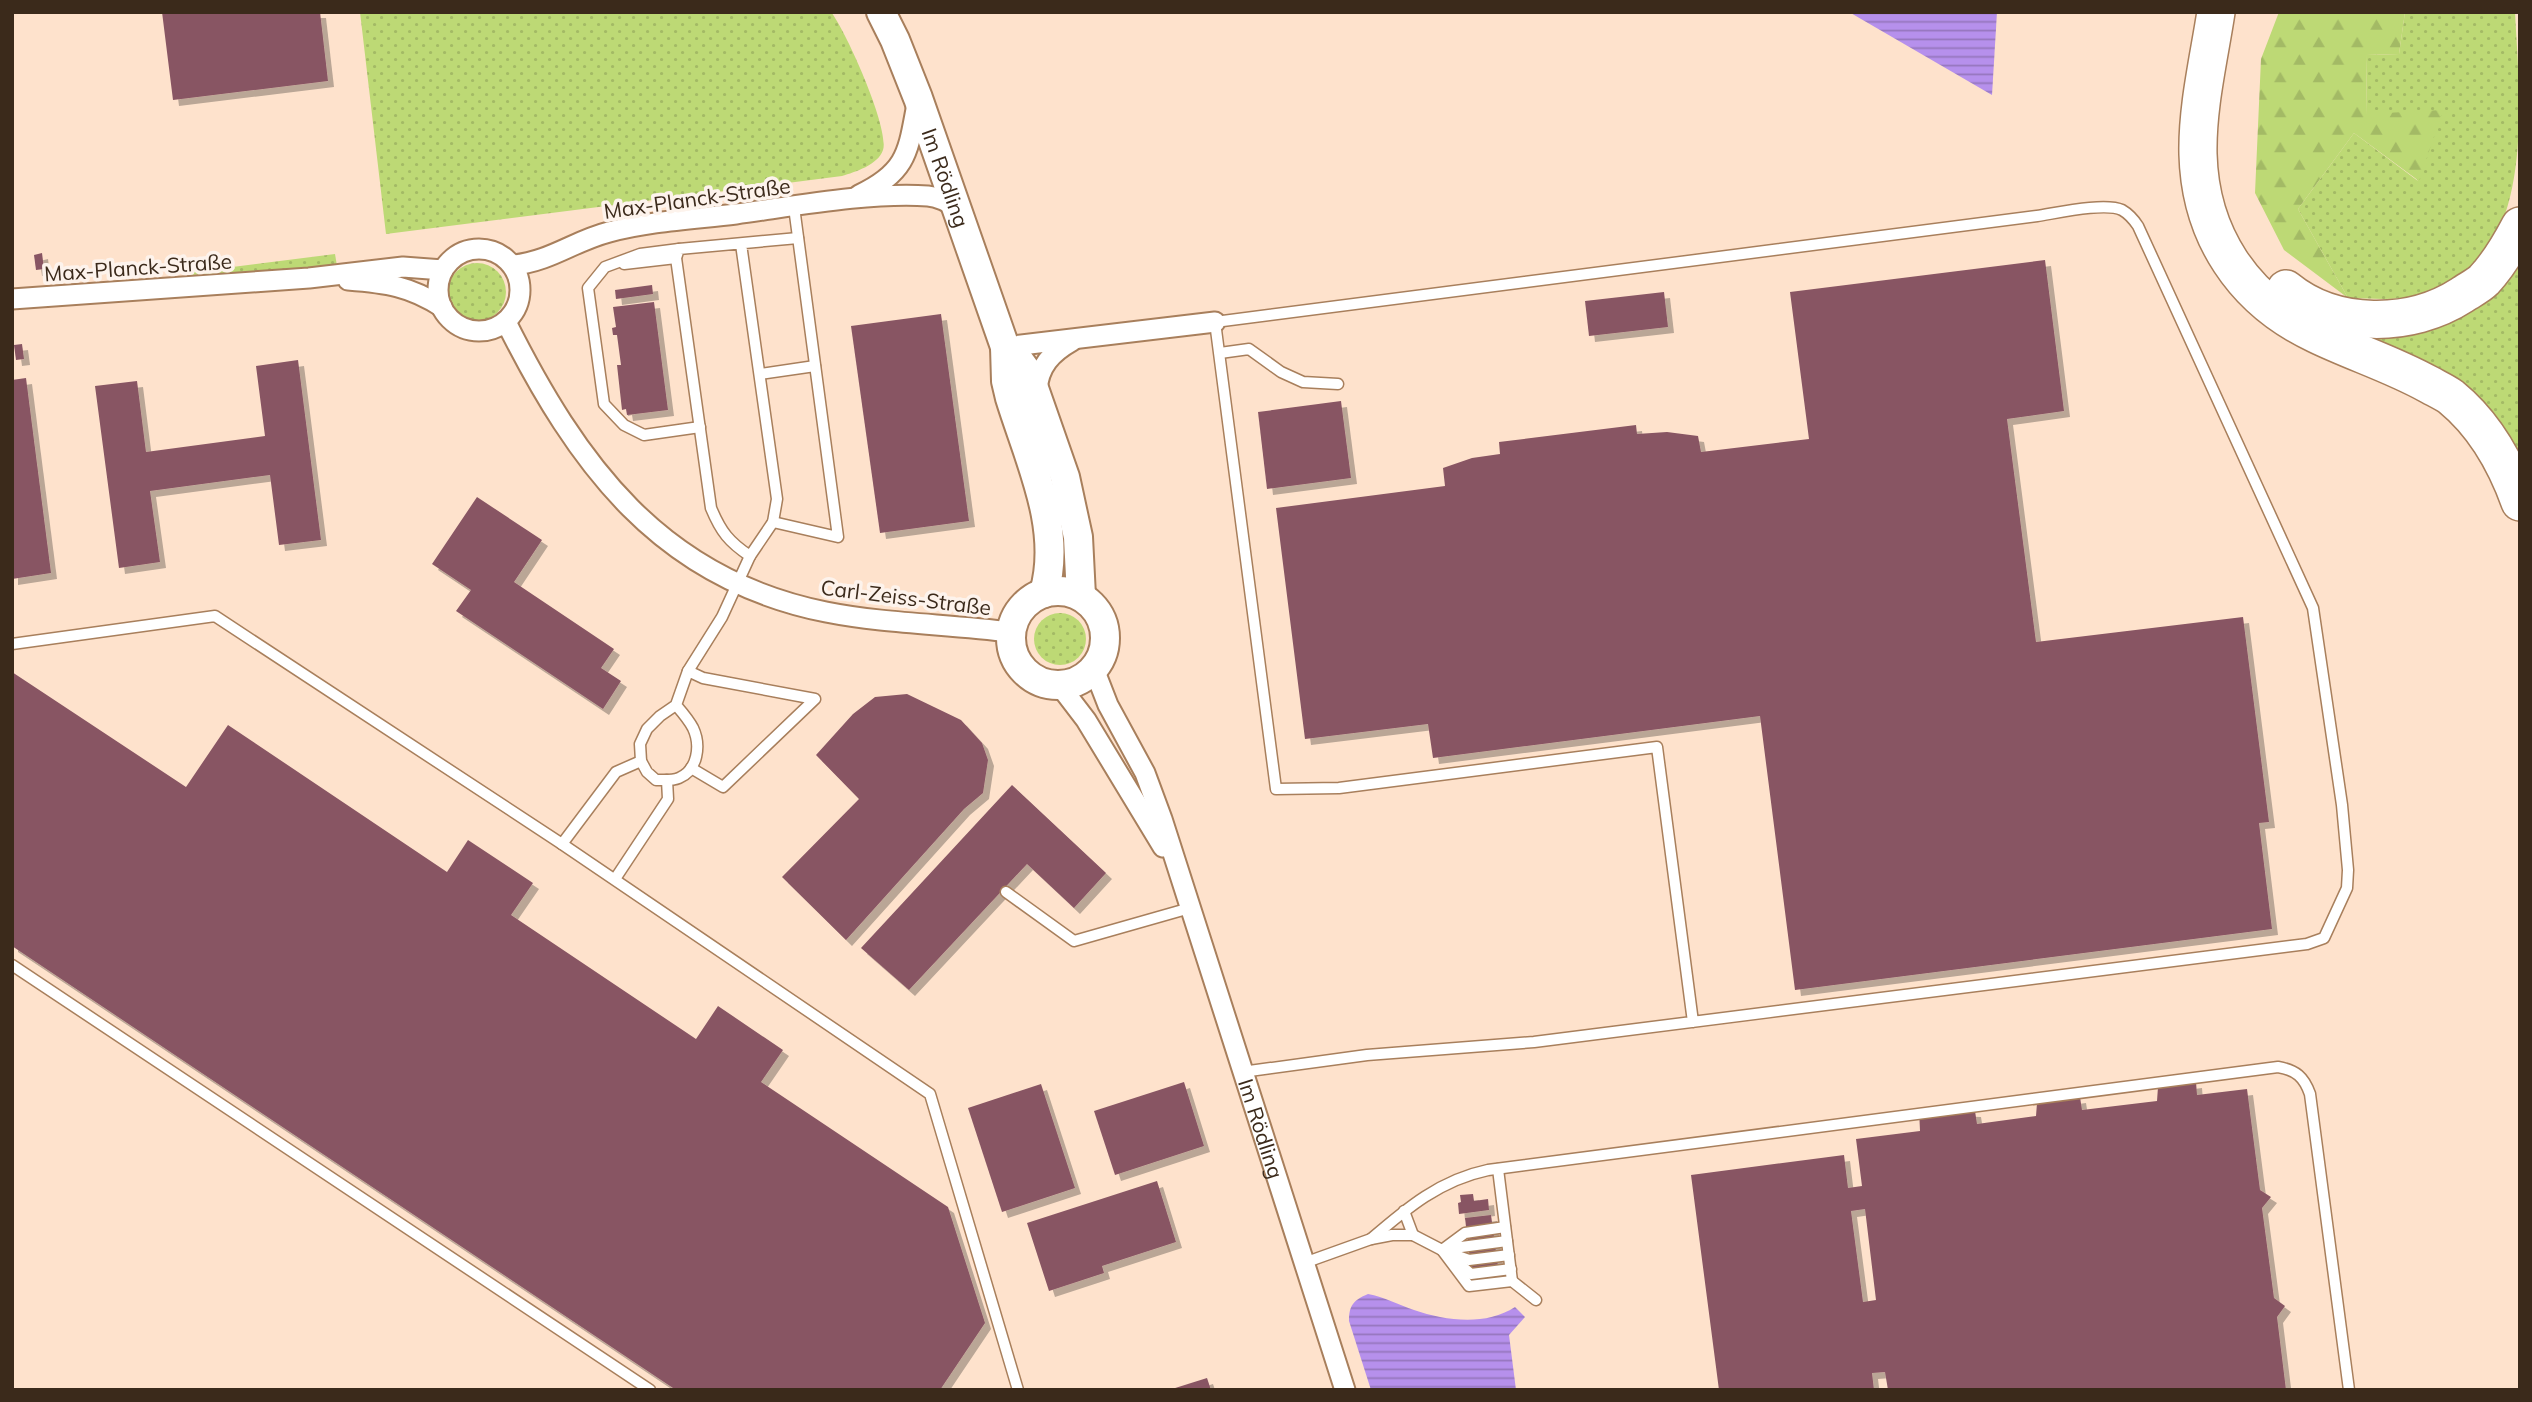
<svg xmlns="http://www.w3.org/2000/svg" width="2532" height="1402" font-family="Mulish,sans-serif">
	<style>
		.grass { fill: url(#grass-dots) }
		.forest { fill: url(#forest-firs) }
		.water { fill: url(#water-rules) }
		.building { fill: #885563; fill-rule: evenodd; filter: url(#shadow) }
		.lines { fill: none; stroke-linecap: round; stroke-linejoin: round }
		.lane-casing { stroke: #a87f5c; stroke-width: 13 }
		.street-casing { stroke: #a87f5c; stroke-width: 23 }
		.secondary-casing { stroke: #a87f5c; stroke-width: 32 }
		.highway-casing { stroke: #a87f5c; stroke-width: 40 }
		.lane { stroke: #fff; stroke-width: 10 }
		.street { stroke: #fff; stroke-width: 19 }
		.secondary { stroke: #fff; stroke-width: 28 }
		.highway { stroke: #fff; stroke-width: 37 }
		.labels { text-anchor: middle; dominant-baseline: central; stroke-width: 7; stroke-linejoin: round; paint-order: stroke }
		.street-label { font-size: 21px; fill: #3b2a1b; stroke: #fdf3ec }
	</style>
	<defs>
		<pattern id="grass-dots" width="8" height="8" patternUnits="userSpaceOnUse" patternTransform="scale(1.75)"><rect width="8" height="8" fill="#bdd975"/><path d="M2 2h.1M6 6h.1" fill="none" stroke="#a3ba65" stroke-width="1.8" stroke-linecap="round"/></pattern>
		<pattern id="forest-firs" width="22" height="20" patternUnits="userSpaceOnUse" patternTransform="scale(1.75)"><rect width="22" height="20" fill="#bdd975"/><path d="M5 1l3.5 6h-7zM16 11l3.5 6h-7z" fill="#a3ba65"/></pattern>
		<pattern id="water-rules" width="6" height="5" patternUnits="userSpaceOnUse" patternTransform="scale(1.75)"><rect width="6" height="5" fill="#b690ec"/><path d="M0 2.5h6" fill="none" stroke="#9576be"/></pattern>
		<filter id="shadow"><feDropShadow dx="6" dy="6" stdDeviation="0" flood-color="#0004"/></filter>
	</defs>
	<rect width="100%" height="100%" fill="#fee2cc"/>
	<g class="grass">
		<path d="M360,12H831C846,31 890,129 883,150C878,165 855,172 842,176L386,234Z"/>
		<path d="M2405,12H2515C2519,90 2532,210 2473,268C2467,274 2461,282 2453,286C2420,302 2384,299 2348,298L2298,209L2354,133L2418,181L2366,115L2367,55L2399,54Z"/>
		<path d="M335,254L337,266L191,275L193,272Z"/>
		<path d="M2520,260V468L2363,342L2366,334Z"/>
		<circle cx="477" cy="292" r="29"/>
		<circle cx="1060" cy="639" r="26"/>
	</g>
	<path class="forest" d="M2279,12H2405L2399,54L2367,55L2366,114L2443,110L2419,181L2354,133L2298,209L2348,298L2284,250L2255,193L2261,59Z"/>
	<g class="water">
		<path d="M1849,12H1997L1992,95Z"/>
		<path d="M1368,1294C1384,1297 1399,1305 1414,1310C1446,1321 1486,1326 1515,1307L1525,1317L1509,1335L1516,1390H1371L1349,1321C1349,1306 1353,1300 1368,1294Z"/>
	</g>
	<g class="building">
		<path d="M162,12H320L328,81L173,100Z"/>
		<path d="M42,253L44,269L36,270L34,255Z"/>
		<path d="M2045,260L2064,411L2007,419L2036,642L2243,617L2269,822L2259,823L2272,929L1795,990L1760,716L1433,758L1428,724L1305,739L1276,508L1445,486L1443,468L1472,458L1500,454L1499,442L1636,425L1637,434L1667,432L1698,436L1701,452L1809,439L1790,292Z"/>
		<path d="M652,285L653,294L616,299L615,290Z"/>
		<path d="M1664,292L1668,327L1589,336L1585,301Z"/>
		<path d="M654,302L668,410L627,415L626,409L622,410L617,365H621L617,335H613L612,328L616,327L613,307Z"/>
		<path d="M941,314L969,521L880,533L851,326Z"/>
		<path d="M22,344L24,359L16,360L14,345Z"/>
		<path d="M298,360L321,540L279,545L270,475L150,491L160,562L119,568L95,386L137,381L146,452L265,436L256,366Z"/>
		<path d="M26,378L51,573L12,579V380Z"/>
		<path d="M1341,401L1351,478L1267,489L1258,412Z"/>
		<path d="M477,497L542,540L514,582L614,649L601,668L621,681L603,709L456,611L471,590L432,564Z"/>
		<path d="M12,672L186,787L228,725L447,872L468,840L533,883L511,915L696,1039L718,1006L783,1050L761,1082L948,1207L985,1323L940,1390H676L12,946Z"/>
		<path d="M907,694L961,720L982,743L988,760L983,793L964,809L846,940L782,877L859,799L816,755L853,714L875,697Z"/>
		<path d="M1012,785L1106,873L1074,908L1027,864L909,990L861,948Z"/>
		<path d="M1184,1082L1204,1146L1115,1175L1094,1111Z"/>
		<path d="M2196,1082L2197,1095L2247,1089L2260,1190L2271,1197L2262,1208L2274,1298L2285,1306L2277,1317L2286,1390H1888L1885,1372L1872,1373L1874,1390H1719L1691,1175L1844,1155L1848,1188L1862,1186L1856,1139L1920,1131L1919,1109L1975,1111L1977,1124L2036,1116L2037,1103L2080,1097L2082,1110L2157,1101L2158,1087ZM1865,1209L1876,1300L1863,1302L1851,1211Z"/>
		<path d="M1041,1084L1075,1188L1002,1212L968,1108Z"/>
		<path d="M1157,1181L1176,1242L1102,1266L1104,1273L1049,1291L1027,1223Z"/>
		<path d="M1473,1194L1474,1201L1488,1199L1489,1210L1459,1214L1458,1203L1461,1202L1460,1195Z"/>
		<path d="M1491,1215L1500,1281L1473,1285L1465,1218Z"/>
		<path d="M1207,1378L1211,1390H1172V1389Z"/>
	</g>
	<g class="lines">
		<g class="lane-casing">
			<g id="lane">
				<path d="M741,244L777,499L773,522L750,556C729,542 721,532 711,508L676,258L679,249L798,238"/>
				<path d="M679,249L640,254L605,267L588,288L604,404L624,425L644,435L700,427"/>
				<path d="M624,264L676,258"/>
				<path d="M1220,353L1249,349L1281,372L1303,382L1338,384"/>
				<path d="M760,374L815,366"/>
				<path d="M773,522L838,537L794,207"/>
				<path d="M12,644L215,616L562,844L616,772L641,761"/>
				<path d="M688,671L703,678L815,699L723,787L691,768"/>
				<path d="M676,705C682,712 689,720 693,728C701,745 698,770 679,778C672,781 663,780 656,780L647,772L641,761L640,744L647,729L660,716L676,705L688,671L722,617L750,556"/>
				<path d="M562,844L930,1094L1018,1390"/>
				<path d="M615,879L668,799L667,780"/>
				<path d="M1006,892L1074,941L1190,908"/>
				<path d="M12,965L650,1390"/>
				<path d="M1242,1072L1367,1055L1534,1042L2307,944L2324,938L2347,888L2348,870L2342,805L2313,608L2138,226C2134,220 2129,214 2122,210C2105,202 2057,213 2037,216L1215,322L1276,789L1339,788L1657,747L1693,1022"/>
				<path d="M1498,1169L1512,1281"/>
				<path d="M1404,1211L1413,1235"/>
				<path d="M1371,1239C1407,1208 1440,1180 1488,1170L2278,1067C2296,1070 2304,1077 2310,1094L2349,1390"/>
				<path d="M1446,1249L1507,1241"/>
				<path d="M1442,1250L1469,1286L1512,1281L1536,1300"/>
				<path d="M1452,1254L1469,1260L1509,1255"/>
				<path d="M1456,1261L1471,1274L1511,1269"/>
				<path d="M1304,1263L1371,1239L1392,1235H1413L1442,1250L1465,1233L1505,1227"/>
			</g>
		</g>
		<g class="street-casing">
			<g id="street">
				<path d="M859,195C910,171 908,149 918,99"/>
				<circle cx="479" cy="290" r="41"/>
				<path d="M514,265C551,261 574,241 609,232C650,221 694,219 736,214C795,206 869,192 928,196C939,197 947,201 957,208"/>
				<path d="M348,280C386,283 410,286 442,307"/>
				<path d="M12,299L309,278L403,267L443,270"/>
				<path d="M506,322C577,464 660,579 826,612C886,624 950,624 1010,632"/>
				<path d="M1005,347L1215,322"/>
				<path d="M1037,390C1039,366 1051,353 1072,341"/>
				<path id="s1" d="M1094,669L1108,705L1145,773L1162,819L1345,1390"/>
				<path d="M1060,686L1086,720L1163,847"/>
			</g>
		</g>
		<g class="secondary-casing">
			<g id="secondary">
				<path id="s2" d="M881,12L895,40L918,98L1005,347L1006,381L1010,398C1029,460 1063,528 1044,593"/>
				<path d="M1005,347L1018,359L1029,374L1065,477L1078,537L1081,596"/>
				<circle cx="1058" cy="638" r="47"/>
			</g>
		</g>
		<g class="highway-casing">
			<g id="highway">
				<path d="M2216,12C2209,58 2197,107 2198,154C2200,235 2243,300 2316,334C2353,352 2392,364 2428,384C2435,388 2444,392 2451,397C2484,424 2506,463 2520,502"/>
				<path d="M2286,289C2335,329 2411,328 2462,295C2469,290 2478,286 2484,280C2499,264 2510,245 2520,226"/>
			</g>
		</g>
		<use href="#lane" class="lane"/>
		<use href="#street" class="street"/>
		<use href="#secondary" class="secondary"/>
		<use href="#highway" class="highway"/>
	</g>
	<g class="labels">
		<g class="street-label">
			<text stroke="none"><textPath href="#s2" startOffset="178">Im Rödling</textPath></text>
			<text transform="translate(697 198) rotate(-8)">Max-Planck-Straße</text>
			<text transform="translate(138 267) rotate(-4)">Max-Planck-Straße</text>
			<text transform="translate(906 597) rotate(7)">Carl-Zeiss-Straße</text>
			<text stroke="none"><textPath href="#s1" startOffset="490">Im Rödling</textPath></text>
		</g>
	</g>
	<rect width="2532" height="1402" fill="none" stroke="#3b2a1b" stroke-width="28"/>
</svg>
